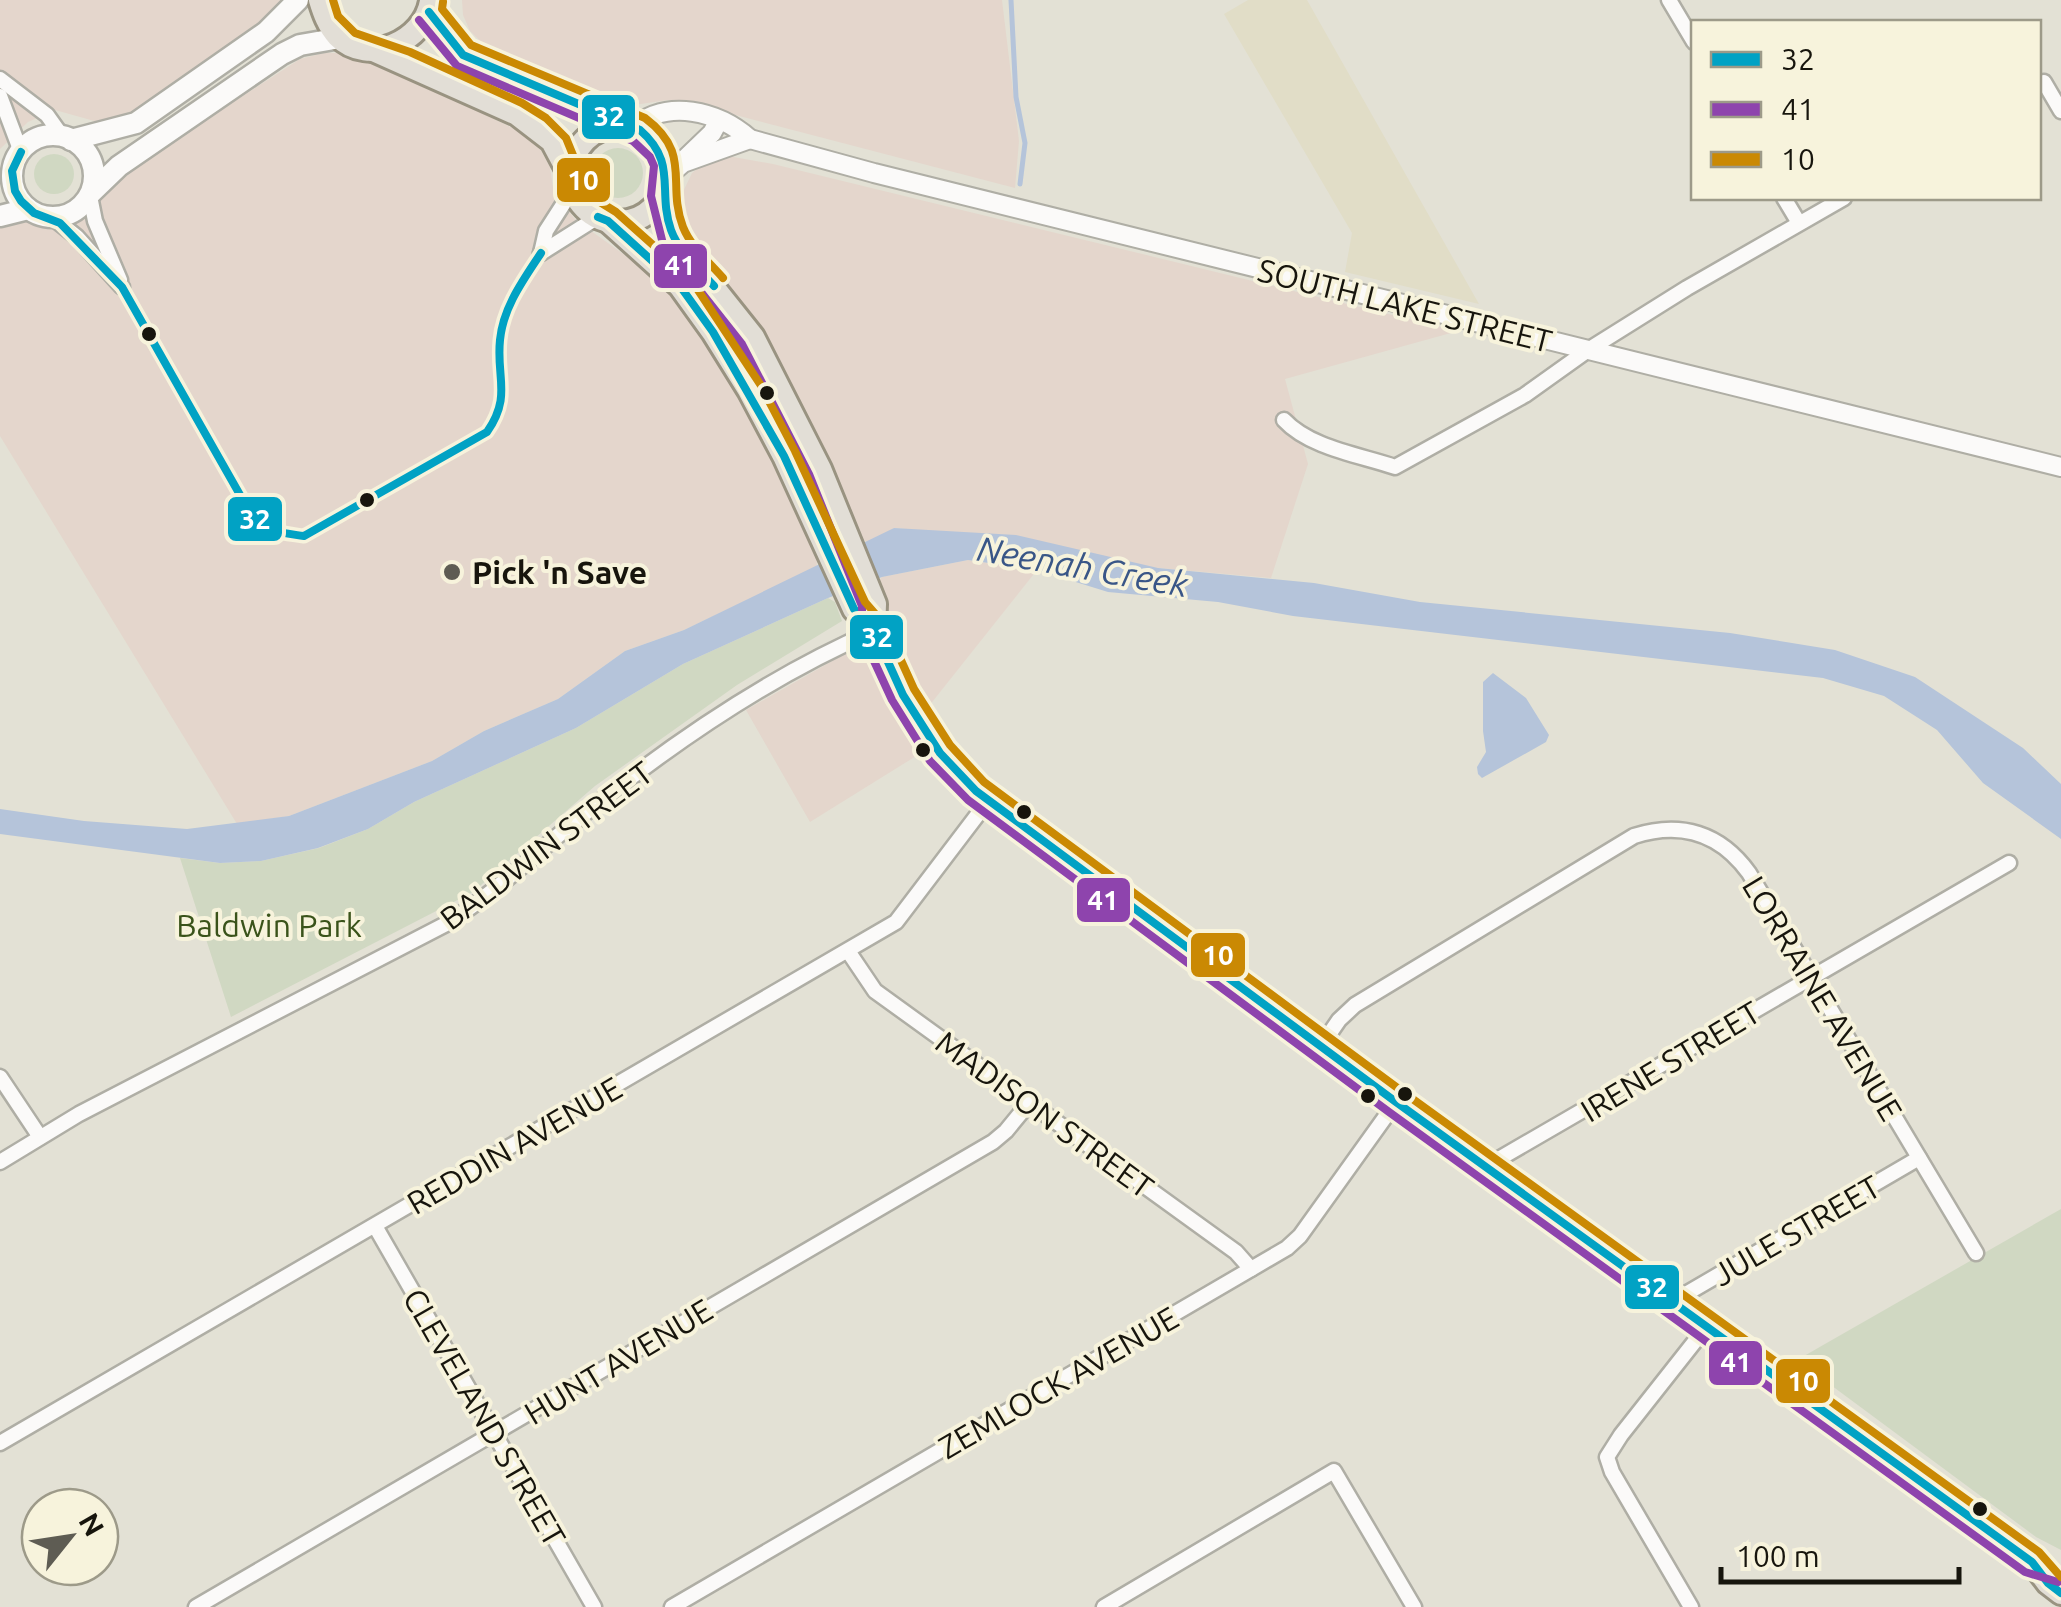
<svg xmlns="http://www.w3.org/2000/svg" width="2061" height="1607" font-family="Ubuntu,sans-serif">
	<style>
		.commercial { fill: #e4d6cc }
		.built { fill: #e1ddc7 }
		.green { fill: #d0d8c2 }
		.water { fill: #b5c4da }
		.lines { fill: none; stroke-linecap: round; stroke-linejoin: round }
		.stream { stroke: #b5c4da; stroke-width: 5 }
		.minor-casing { stroke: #afaea5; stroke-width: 19 }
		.tertiary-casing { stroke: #afaea5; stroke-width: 22 }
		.secondary-casing { stroke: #afaea5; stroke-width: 25 }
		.primary-casing { stroke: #999381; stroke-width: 28 }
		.minor { stroke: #fbfaf9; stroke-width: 14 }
		.tertiary { stroke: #fbfaf9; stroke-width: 18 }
		.secondary { stroke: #fbfaf9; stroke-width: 20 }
		.primary { stroke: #e2ded6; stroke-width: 22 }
		.bus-1-casing { stroke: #f7f3dc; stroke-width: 15 }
		.bus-2-casing { stroke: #f7f3dc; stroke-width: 15 }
		.bus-3-casing { stroke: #f7f3dc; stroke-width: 15 }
		.bus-1 { stroke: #01a2c4; stroke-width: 8 }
		.bus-2 { stroke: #8e44ad; stroke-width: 8 }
		.bus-3 { stroke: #ca8903; stroke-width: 8 }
		.bus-dot { fill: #17150d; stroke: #f7f3dc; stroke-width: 4 }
		.poi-dot { fill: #5e5c53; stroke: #f7f3dc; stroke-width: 4 }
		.labels { text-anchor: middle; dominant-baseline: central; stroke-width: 8; stroke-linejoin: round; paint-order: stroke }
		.street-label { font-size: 32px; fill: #17150d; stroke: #f7f3dc }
		.poi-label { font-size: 32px; font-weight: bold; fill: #17150d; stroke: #f7f3dc; text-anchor: start }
		.park-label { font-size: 32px; fill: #3a531a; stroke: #f7f3dc }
		.water-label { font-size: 35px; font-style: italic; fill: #395687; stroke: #f7f3dc }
		.line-badge { stroke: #f7f3dc; stroke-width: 4 }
		.badge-label { font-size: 28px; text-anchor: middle; font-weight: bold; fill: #fff }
	</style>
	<rect width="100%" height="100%" fill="#e3e1d5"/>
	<g class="commercial">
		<path d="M0,0H283L247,35L136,111L98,122L55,110L28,122L0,149Z"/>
		<path d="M462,0H1002L1019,141L1015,188L701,106L668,100L620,107L496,56L470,31L463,15Z"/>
		<path d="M324,53H341L403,75L519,131L539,147L550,167L554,195L577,221L657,278L690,313L747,409L816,551L817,567L684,630L625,651L558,699L484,731L432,761L289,816L237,824L0,436V225L29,221L45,225L84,217L139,163L300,59Z"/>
		<path d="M728,156L773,164L1458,331L1285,379L1308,464L1271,578L1158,568L952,533L894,528L868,543L860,537L827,459L690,237L681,213L682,194L692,173L708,161Z"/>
		<path d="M968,560L1037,570L929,706L909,667L877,583L882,577Z"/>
		<path d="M862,644L880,686L921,753L810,822L746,710Z"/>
	</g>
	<path class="built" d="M1248,0H1307L1479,304L1345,272L1352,233L1224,14Z"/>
	<g class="green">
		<circle cx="618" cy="173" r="25"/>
		<circle cx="54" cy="174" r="20"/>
		<path d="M828,598L835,602L842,621L737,685L595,786L473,892L231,1017L180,858L220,863L261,861L319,848L368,829L414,802L576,728L683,664Z"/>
		<path d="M2061,1209V1550L2036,1537L1797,1360Z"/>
	</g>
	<g class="water">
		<path d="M894,528L1016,535L1158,568L1314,583L1420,602L1730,633L1835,650L1915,677L2023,748L2061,784V839L1983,783L1937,730L1884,696L1823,678L1293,616L1218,602L1108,592L1037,570L968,560L882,577L828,598L683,664L576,728L414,802L368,829L318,848L261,861L220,863L0,834V809L84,821L187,829L289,816L432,761L484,731L558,699L625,651L684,630Z"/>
		<path d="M1493,673L1526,698L1549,735L1546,742L1482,778L1478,774L1477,767L1486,752L1483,731V682Z"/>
	</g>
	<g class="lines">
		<path class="stream" d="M1011,0L1016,97L1025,143L1020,184"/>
		<g class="minor-casing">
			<g id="minor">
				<path d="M1669,0L1694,42"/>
				<path d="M0,79L47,115L62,136"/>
				<path d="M2044,82L2061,111"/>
				<path d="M0,96L21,152"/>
				<path d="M90,196L95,221L120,280"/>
				<path d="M1784,198L1799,223"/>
				<path d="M52,217L77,237L122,287"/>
				<path d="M541,253L546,231L573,189"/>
				<path d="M541,253L598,217"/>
				<path d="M1284,420C1310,448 1360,455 1395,467L1525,395L1588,350L1687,288L1844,198"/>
				<path d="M848,951L875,991L1236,1252L1251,1269"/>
				<path d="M1321,1046L1339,1020L1355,1005L1634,836C1681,821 1720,833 1749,873L1976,1253"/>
				<path d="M0,1077L40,1137"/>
				<path d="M0,1162L79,1114L446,924C490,896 526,862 566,829C659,752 763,679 874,631"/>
				<path d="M1485,1167L2009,863"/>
				<path d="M375,1226L594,1607"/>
				<path d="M1672,1302L1919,1158"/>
				<path d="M0,1443L896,922L988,801"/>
				<path d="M196,1607L993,1142L1006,1131L1029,1103"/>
				<path d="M672,1607L1287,1248L1300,1236L1396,1102"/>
				<path d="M1104,1607L1334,1471L1414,1607"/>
				<path d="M1691,1607L1612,1472L1607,1457L1621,1435L1707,1326"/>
			</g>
		</g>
		<g class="tertiary-casing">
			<g id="tertiary">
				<path d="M633,128C667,98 718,111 750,139L874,173L2061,467"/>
				<path d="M686,158L712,133L719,120"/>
				<path d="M667,177L683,163L750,139"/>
			</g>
		</g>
		<g class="secondary-casing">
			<g id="secondary">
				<circle cx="53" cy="176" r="41"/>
				<path d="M71,140L136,123L266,32L298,0"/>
				<path d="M92,192L119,166L282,54L300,45L340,38"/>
				<path d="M0,216L28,209"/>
			</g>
		</g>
		<g class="primary-casing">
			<g id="primary">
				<path d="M320,0C324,13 328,25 338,36C368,67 425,41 431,1"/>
				<path d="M429,12L463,55L626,126"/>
				<path d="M371,49L517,114L552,141L570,175"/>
				<circle cx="619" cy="174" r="48"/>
				<path d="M663,194L674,238L753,337L820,469L875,604L874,631"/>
				<path d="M608,221L680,286L713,332L749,390L784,456L854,609L874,631L903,695L940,753L976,791L1396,1102L2032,1562L2048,1583L2061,1593"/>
			</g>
		</g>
		<use href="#minor" class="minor"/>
		<use href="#tertiary" class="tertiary"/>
		<use href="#secondary" class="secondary"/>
		<use href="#primary" class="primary"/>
		<g class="bus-1-casing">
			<g id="bus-1">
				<path d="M429,12L463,55L640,130C678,163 657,190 671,230C679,252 699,269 714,286"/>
				<path d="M21,152L12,171L15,191L21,201L34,213L60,223L122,287L252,516C265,533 284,533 304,536L487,432C512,396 496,378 500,340C503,307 524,279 541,253"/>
				<path d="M598,217L608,221L680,286L713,332L784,456L854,609L874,631L903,695L940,753L976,791L1396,1102L2032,1562L2048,1583L2061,1593"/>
			</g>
		</g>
		<g class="bus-2-casing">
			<path id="bus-2" d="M419,20L457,66L633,141L650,157L654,166L651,196L663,244L742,344L809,474L862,606V635L892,700L930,761L968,800L1389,1112L2025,1572L2058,1582"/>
		</g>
		<g class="bus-3-casing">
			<g id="bus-3">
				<path d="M333,0L338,16L355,33L410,52L522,103L546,118L566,138L586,187L595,199L616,212L690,278L760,384L795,451L865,602L885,625L914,689L950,745L984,782L1403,1092L2039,1552L2061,1577"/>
				<path d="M443,2L442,9L471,45L645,118C693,154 666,183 683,227C691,247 709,262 723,278"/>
			</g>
		</g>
		<use href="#bus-1" class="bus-1"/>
		<use href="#bus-2" class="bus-2"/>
		<use href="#bus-3" class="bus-3"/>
	</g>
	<g class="bus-dot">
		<circle cx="149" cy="334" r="9"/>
		<circle cx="767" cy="393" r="9"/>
		<circle cx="367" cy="500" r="9"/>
		<circle cx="923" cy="750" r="9"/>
		<circle cx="1024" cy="812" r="9"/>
		<circle cx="1405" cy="1094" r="9"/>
		<circle cx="1368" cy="1096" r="9"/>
		<circle cx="1980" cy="1509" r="9"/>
	</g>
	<circle class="poi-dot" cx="452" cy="572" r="10"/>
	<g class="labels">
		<g class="street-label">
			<text transform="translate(1405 305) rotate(14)">SOUTH LAKE STREET</text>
			<text transform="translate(546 845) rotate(-37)">BALDWIN STREET</text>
			<text transform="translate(1823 998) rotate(59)">LORRAINE AVENUE</text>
			<text transform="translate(1670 1061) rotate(-31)">IRENE STREET</text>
			<text transform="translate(1045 1114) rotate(36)">MADISON STREET</text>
			<text transform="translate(514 1145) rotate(-30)">REDDIN AVENUE</text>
			<text transform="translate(1796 1230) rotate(-30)">JULE STREET</text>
			<text transform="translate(618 1361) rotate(-31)">HUNT AVENUE</text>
			<text transform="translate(1058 1382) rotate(-30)">ZEMLOCK AVENUE</text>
			<text transform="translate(485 1417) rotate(60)">CLEVELAND STREET</text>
		</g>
		<g class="poi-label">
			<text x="472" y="572">Pick 'n Save</text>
		</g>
		<g class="park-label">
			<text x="269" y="925">Baldwin Park</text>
		</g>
		<g class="water-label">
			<text transform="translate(1083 566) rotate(10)">Neenah Creek</text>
		</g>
	</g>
	<g class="line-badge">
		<rect x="580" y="93" width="57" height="48" rx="10" fill="#01a2c4"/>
		<rect x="555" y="156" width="57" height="48" rx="10" fill="#ca8903"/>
		<rect x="652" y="242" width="57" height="48" rx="10" fill="#8e44ad"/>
		<rect x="226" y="495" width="58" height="48" rx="10" fill="#01a2c4"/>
		<rect x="848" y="613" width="57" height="48" rx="10" fill="#01a2c4"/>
		<rect x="1075" y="876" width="57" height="48" rx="10" fill="#8e44ad"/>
		<rect x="1189" y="931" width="58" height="48" rx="10" fill="#ca8903"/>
		<rect x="1623" y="1263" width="58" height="48" rx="10" fill="#01a2c4"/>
		<rect x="1707" y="1339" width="57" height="48" rx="10" fill="#8e44ad"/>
		<rect x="1774" y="1357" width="58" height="48" rx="10" fill="#ca8903"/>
	</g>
	<g class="badge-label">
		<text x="609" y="126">32</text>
		<text x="583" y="190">10</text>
		<text x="680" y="275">41</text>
		<text x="255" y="529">32</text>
		<text x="877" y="647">32</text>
		<text x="1103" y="910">41</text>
		<text x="1218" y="965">10</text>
		<text x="1652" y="1297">32</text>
		<text x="1736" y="1372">41</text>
		<text x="1803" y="1391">10</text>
	</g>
	<rect x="1691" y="20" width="350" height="180" fill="#f7f3dc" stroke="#9d9a89" stroke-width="2.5"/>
	<rect x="1711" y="52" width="50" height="15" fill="#01a2c4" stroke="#9d9a89" stroke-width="2.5"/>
	<text x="1781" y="70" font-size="30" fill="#17150d">32</text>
	<rect x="1711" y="102" width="50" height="15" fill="#8e44ad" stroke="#9d9a89" stroke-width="2.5"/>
	<text x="1781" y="120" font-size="30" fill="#17150d">41</text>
	<rect x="1711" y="152" width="50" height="15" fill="#ca8903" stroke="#9d9a89" stroke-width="2.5"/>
	<text x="1781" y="170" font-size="30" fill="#17150d">10</text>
	<g transform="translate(70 1537) rotate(60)"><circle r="48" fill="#f7f3dc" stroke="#9d9a89" stroke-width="2.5"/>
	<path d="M0-8L18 38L0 25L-18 38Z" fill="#5e5c53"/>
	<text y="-15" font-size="28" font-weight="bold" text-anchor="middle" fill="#17150d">N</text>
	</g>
	<path d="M1721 1567v15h238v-15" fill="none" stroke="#17150d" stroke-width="5"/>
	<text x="1736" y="1567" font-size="30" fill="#17150d" stroke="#f7f3dc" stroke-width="8" paint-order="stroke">100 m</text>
</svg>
